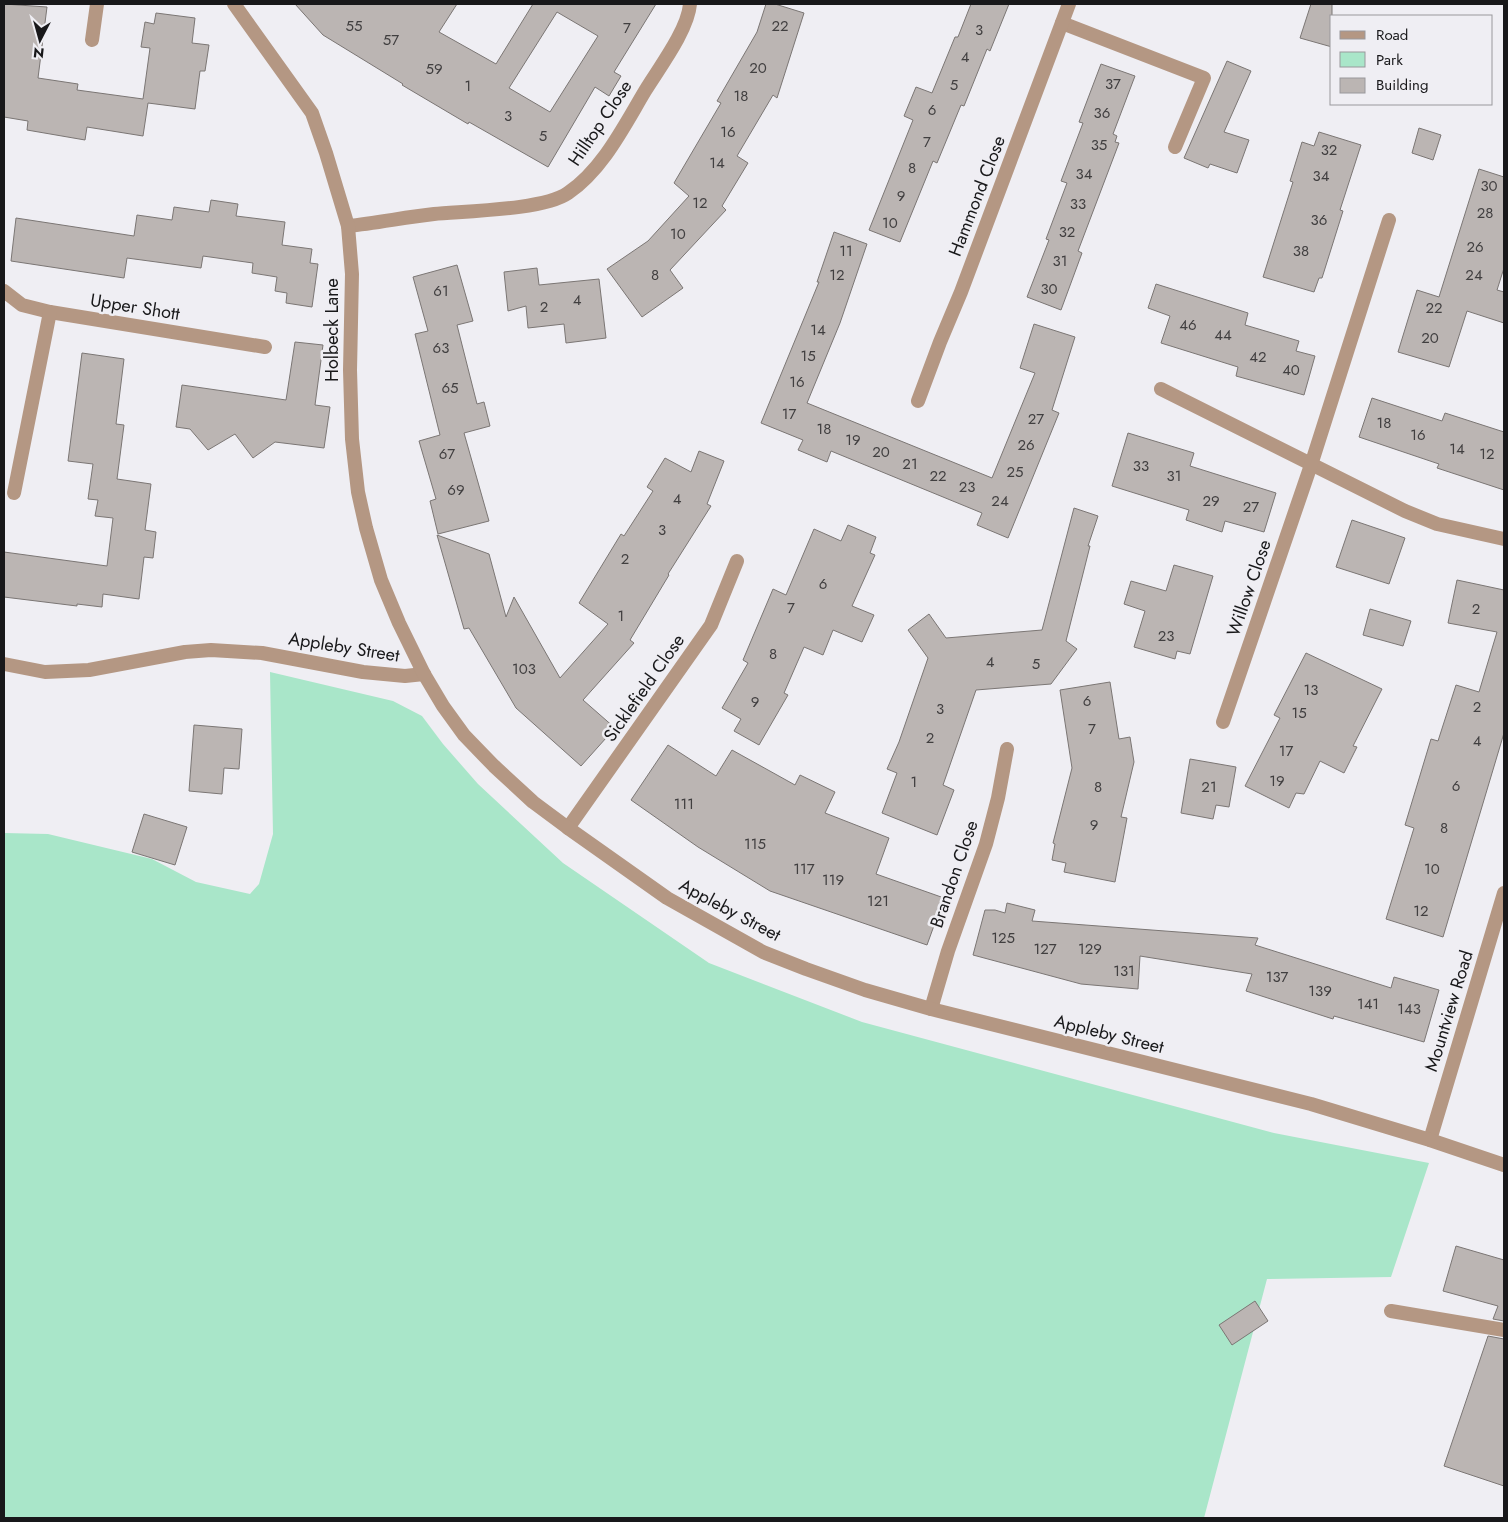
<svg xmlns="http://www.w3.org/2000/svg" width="1508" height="1522" font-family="Jost,sans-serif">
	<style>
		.green { fill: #a9e6c9 }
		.building { fill: #bbb5b3; stroke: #7b7674; fill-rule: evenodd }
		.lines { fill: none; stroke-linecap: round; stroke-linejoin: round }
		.service { stroke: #b49783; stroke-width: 14 }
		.minor { stroke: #b49783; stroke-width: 14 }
		.tertiary { stroke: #b49783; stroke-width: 14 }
		.labels { text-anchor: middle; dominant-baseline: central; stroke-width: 5; stroke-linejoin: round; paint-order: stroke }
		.number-label { font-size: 15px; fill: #413f40 }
		.street-label { font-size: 18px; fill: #18181a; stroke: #efeef3 }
	</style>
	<rect width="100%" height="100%" fill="#efeef3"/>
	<path class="green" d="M270,672L393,701L422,716L443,744L478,784L563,863L709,963L862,1022L1274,1133L1429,1163L1391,1277L1267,1279L1204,1518H4V833L48,834L152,859L196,882L250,894L259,884L273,834Z"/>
	<g class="building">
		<path d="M4,4L47,7L38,78L78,84L77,90L143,99L150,48L141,47L145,22L154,24L156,13L195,18L192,43L209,45L205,71H200L195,109L148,103L143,136L87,127L85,140L27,130L28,121L4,117Z"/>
		<path d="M295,4H457L439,32L496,64L533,4H656L614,72L621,76L609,96L595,87L548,167L469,122L468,124L402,85L403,84L323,35ZM557,12L598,36L550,112L509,88Z"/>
		<path d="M766,4H775L804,13L777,98L773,95L737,156L748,163L722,206L726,210L670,270L683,288L642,317L607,269L648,241L689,196L674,183L721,103L717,101L757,32Z"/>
		<path d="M971,4H1009L990,51L987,49L964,106L961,105L937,163L933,161L900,242L869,230L913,120L904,116L916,87L932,93L955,37H958Z"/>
		<path d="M1311,4H1332V47L1300,38Z"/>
		<path d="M1227,61L1251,71L1224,132L1249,140L1237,173L1210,164L1208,168L1184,158Z"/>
		<path d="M1101,64L1135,76L1113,134L1117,136L1115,142L1119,143L1078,251L1082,253L1061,310L1027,297L1049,240L1046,239L1067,183L1061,181L1083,123L1079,122Z"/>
		<path d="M1419,128L1441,135L1433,160L1412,153Z"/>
		<path d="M1319,132L1361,145L1340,210L1343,211L1322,278H1319L1314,292L1263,277L1293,182L1290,181L1302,142L1314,146Z"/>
		<path d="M1479,169L1504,177V268L1497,290L1504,292V323L1467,311L1449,367L1398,352L1417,290L1439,297Z"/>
		<path d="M211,200L238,204L236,216L285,222L282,245L312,249L310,263L318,264L312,307L286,303L287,293L275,291L277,277L252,273L253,263L203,256L201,268L127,258L124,278L11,261L16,218L134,236L137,215L172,220L174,207L209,212Z"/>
		<path d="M834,232L867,244L840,323L807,403L992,478L1035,373L1020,368L1034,324L1075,337L1052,410L1059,413L1008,538L977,525L982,513L831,451L827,462L798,450L803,440L761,423L819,282H817Z"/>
		<path d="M457,265L473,321L457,325L477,404L484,402L490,426L464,433L489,521L438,534L430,501L436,499L419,441L440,435L415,334L428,331L413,277Z"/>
		<path d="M537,268L539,285L599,279L606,338L566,343L564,324L528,328L526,306L508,311L504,272Z"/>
		<path d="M1156,284L1248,313L1245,325L1299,341L1296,351L1315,356L1304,395L1236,376L1238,367L1161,343L1170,316L1148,308Z"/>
		<path d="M295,342L323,345L315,405L330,407L324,448L275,442L253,458L235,434L208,450L190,429L176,427L182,385L286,400Z"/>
		<path d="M82,353L124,359L116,424L124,425L117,479L151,484L145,530L156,532L153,558L144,557L139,599L103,594L102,607L77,604V606L4,597V552L107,566L113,518L95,516L98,500L88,499L93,464L68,461Z"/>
		<path d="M1372,398L1442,421L1445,413L1504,432V490L1437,468L1439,464L1359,437Z"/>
		<path d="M1128,433L1194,453L1190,466L1276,493L1264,532L1225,521L1222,532L1186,520L1189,510L1112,486Z"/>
		<path d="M699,451L724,461L707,504L711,506L668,574L669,575L630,640L634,643L583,700L615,728L581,766L516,708L469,628L464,629L437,535L489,554L506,617L514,597L560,678L608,624L579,603L621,534L624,536L653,491L647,487L665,458L691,472Z"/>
		<path d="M1074,508L1098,516L1088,546H1090L1066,641L1077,649L1051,684L976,690L943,785L954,790L937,835L882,813L897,773L887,769L899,742L928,658L908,630L929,614L946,638L1042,630Z"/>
		<path d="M1352,520L1405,538L1389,584L1336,567Z"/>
		<path d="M848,525L876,537L870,553L875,555L852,606L874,615L862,642L833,630L823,655L804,647L784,693L788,695L759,745L734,731L741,719L722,708L748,663L743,660L773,589L786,595L814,529L841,541Z"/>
		<path d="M1174,565L1213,576L1190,654L1177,651L1175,659L1134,647L1145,611L1124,604L1131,581L1166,591Z"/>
		<path d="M1457,580L1504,590V733L1443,937L1386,919L1414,828L1405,825L1431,739L1438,741L1456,685L1479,692L1497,632L1448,623Z"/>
		<path d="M1370,609L1411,621L1403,646L1363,635Z"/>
		<path d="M1306,653L1382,689L1353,746L1357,747L1344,773L1320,761L1304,794L1296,793L1289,808L1245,786L1280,718L1274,715Z"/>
		<path d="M1110,682L1119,739L1130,737L1134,762L1121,817L1127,818L1115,882L1064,872L1066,863L1052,860L1055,844L1053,843L1072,768L1060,690Z"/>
		<path d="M194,725L242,729L239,769L224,768L222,794L189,791Z"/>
		<path d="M668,745L716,776L732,750L795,785L800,775L835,792L825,813L889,838L876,874L944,898L927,945L770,891L698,847L631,800Z"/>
		<path d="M1190,759L1236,767L1229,807L1216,805L1213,819L1181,813Z"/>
		<path d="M144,814L187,827L175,865L132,852Z"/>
		<path d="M1007,903L1035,910L1032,921L1258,938L1255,945L1391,988L1394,977L1439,990L1424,1042L1334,1016L1333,1019L1246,991L1252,974L1140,956L1138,989L1081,984L973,955L985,910H995L1005,913Z"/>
		<path d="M1456,1246L1504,1260V1321L1493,1319L1498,1306L1443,1291Z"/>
		<path d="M1255,1301L1268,1321L1232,1345L1219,1325Z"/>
		<path d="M1488,1336L1504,1339V1486L1444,1466Z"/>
	</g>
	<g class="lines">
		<g class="service">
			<path d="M1062,23L1204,78L1175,147"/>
			<path d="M1391,1311L1504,1330"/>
		</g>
		<g class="minor">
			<path d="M92,40L97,4"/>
			<path d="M348,226C377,223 406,217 434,214C466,211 544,210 568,193C603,169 624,126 645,91C659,68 688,30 690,4"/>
			<path d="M4,291L22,305L50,312L265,347"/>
			<path d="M1161,389L1405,511L1437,524L1504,539"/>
			<path d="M918,401L940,342L961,292L1069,4"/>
			<path d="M14,493L50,312"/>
			<path d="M4,664L45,672L89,670L185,652L211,650L262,653L363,672L405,676L424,674"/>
			<path d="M1223,722L1311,465L1389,220"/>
			<path d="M568,828L711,625L737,561"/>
			<path d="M931,1009L948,951L986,844L998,798L1007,749"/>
			<path d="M1430,1140L1504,893"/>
		</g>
		<path class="tertiary" d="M234,4L312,113L326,153L348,226L352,274L350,370L352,439L358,492L366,528L381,580L399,623L424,674L443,706L464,735L494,766L533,802L568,828L667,898L763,952L806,969L865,990L931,1009L1311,1104L1430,1140L1504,1165"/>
	</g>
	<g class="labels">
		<g class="number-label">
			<text x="354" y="26">55</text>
			<text x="780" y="26">22</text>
			<text x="627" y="28">7</text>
			<text x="979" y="30">3</text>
			<text x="391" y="40">57</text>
			<text x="965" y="57">4</text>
			<text x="758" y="68">20</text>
			<text x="434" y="69">59</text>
			<text x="1113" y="84">37</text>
			<text x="954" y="85">5</text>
			<text x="468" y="86">1</text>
			<text x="741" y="96">18</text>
			<text x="932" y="110">6</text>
			<text x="1102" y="113">36</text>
			<text x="508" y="116">3</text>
			<text x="728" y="132">16</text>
			<text x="543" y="136">5</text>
			<text x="927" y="142">7</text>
			<text x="1099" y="145">35</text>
			<text x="1329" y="150">32</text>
			<text x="717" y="163">14</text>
			<text x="912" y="168">8</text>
			<text x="1084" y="174">34</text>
			<text x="1321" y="176">34</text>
			<text x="1489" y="186">30</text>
			<text x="901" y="196">9</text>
			<text x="700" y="203">12</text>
			<text x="1078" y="204">33</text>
			<text x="1485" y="213">28</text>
			<text x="1319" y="220">36</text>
			<text x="890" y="223">10</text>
			<text x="1067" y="232">32</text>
			<text x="678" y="234">10</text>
			<text x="1475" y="247">26</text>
			<text x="846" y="251">11</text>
			<text x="1301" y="251">38</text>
			<text x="1060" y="261">31</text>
			<text x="655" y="275">8</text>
			<text x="837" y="275">12</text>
			<text x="1474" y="275">24</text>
			<text x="1049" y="289">30</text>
			<text x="441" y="291">61</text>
			<text x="577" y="300">4</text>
			<text x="544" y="307">2</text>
			<text x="1434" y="308">22</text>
			<text x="1188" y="325">46</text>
			<text x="818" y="330">14</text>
			<text x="1223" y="335">44</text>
			<text x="1430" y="338">20</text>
			<text x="441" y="348">63</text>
			<text x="808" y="356">15</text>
			<text x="1258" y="357">42</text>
			<text x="1291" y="370">40</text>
			<text x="797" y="382">16</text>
			<text x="450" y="388">65</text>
			<text x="789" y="414">17</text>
			<text x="1036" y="419">27</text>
			<text x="1384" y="423">18</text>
			<text x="824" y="429">18</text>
			<text x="1418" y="435">16</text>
			<text x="853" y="440">19</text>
			<text x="1026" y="445">26</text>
			<text x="1457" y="449">14</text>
			<text x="881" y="452">20</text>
			<text x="447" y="454">67</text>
			<text x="1487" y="454">12</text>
			<text x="910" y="464">21</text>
			<text x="1141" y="466">33</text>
			<text x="1015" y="472">25</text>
			<text x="938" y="476">22</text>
			<text x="1174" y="476">31</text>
			<text x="967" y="487">23</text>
			<text x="456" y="490">69</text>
			<text x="677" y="499">4</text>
			<text x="1000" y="501">24</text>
			<text x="1211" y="501">29</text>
			<text x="1251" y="507">27</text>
			<text x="662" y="530">3</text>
			<text x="625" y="559">2</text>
			<text x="823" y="584">6</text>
			<text x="791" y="608">7</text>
			<text x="1476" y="609">2</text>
			<text x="621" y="616">1</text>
			<text x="1166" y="636">23</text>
			<text x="773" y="654">8</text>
			<text x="990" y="662">4</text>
			<text x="1036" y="664">5</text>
			<text x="524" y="669">103</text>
			<text x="1311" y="690">13</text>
			<text x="1087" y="701">6</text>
			<text x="755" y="702">9</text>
			<text x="1477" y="707">2</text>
			<text x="940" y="709">3</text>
			<text x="1299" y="713">15</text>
			<text x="1092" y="729">7</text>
			<text x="930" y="738">2</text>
			<text x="1477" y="741">4</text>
			<text x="1286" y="751">17</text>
			<text x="1277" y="781">19</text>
			<text x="914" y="782">1</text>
			<text x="1456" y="786">6</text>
			<text x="1098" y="787">8</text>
			<text x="1209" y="787">21</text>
			<text x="684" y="804">111</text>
			<text x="1094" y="825">9</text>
			<text x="1444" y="828">8</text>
			<text x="755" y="844">115</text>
			<text x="804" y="869">117</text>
			<text x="1432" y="869">10</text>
			<text x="833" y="880">119</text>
			<text x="878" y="901">121</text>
			<text x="1421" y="911">12</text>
			<text x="1003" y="938">125</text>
			<text x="1045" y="949">127</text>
			<text x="1090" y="949">129</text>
			<text x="1124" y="971">131</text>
			<text x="1277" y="977">137</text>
			<text x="1320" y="991">139</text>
			<text x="1368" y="1004">141</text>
			<text x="1409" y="1009">143</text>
		</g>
		<g class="street-label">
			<text transform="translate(600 123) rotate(-56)">Hilltop Close</text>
			<text transform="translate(977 196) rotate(-69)">Hammond Close</text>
			<text transform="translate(135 307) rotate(9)">Upper Shott</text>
			<text transform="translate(332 330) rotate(-90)">Holbeck Lane</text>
			<text transform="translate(1249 588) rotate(-71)">Willow Close</text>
			<text transform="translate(344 647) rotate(9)">Appleby Street</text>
			<text transform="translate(644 688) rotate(-55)">Sicklefield Close</text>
			<text transform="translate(954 874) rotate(-71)">Brandon Close</text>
			<text transform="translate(730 910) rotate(28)">Appleby Street</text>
			<text transform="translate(1449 1011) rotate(-73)">Mountview Road</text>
			<text transform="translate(1109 1034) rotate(14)">Appleby Street</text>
		</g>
	</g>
	<rect width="1508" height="1522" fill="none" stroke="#18181a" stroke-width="10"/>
	<rect x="1330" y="15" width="162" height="90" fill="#efeef3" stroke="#99989c"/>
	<rect x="1340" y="31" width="25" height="8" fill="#b49783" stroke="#99989c"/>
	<text x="1376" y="40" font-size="15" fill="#18181a">Road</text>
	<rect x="1340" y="52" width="25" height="15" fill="#a9e6c9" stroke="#99989c"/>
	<text x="1376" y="65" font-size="15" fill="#18181a">Park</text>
	<rect x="1340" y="78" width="25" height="15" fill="#bbb5b3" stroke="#99989c"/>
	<text x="1376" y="90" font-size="15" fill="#18181a">Building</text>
	<g transform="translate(40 40) rotate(186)" stroke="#efeef3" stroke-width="4" paint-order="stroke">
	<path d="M0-4L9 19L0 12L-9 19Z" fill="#18181a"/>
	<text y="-8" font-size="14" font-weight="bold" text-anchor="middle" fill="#18181a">N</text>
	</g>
</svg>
